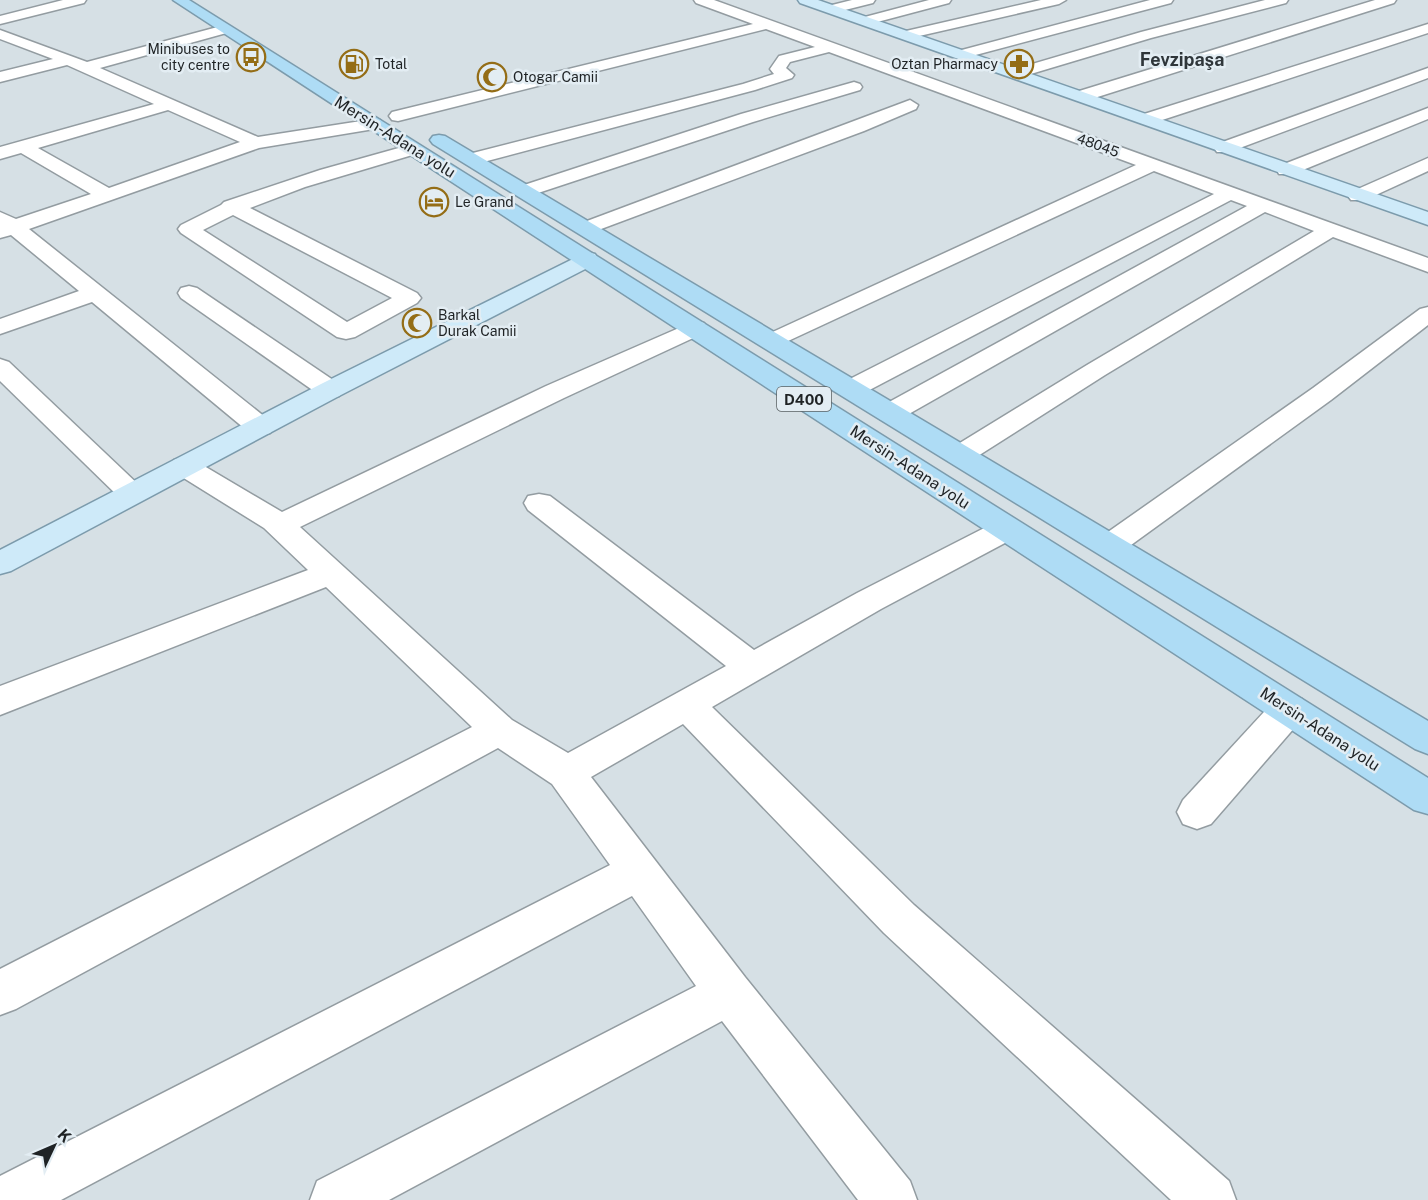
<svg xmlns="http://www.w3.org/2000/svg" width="1428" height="1200" font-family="'Public Sans',sans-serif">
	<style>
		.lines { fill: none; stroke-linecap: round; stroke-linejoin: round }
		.minor-casing { stroke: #939ca1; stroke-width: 3 }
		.major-casing { stroke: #7c9bac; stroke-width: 3 }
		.highway-casing { stroke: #7c9bac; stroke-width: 3 }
		.minor { fill: #fff; fill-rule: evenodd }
		.major { fill: #ceeaf9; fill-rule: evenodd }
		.highway { fill: #aedcf5; fill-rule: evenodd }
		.labels { text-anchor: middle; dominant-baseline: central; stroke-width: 5; stroke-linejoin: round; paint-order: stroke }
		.far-poi-label { font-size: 14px; fill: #1f2325; stroke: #e3edf3; text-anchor: start }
		.far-street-label { font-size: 14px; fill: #1f2325; stroke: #e3edf3 }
		.shield { fill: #e3edf3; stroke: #5a6063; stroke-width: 1.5 }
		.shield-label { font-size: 15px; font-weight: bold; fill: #1f2325 }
		.street-label { font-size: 16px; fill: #1f2325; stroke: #e3edf3 }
		.far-district-label { font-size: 18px; font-weight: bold; fill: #2f363a; stroke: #e3edf3 }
	</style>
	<rect width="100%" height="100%" fill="#d6e0e5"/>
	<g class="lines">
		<g class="minor-casing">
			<g id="minor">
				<path d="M63,0H86L84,3L0,24V16Z"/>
				<path d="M694,0H714L1428,258V272L1333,237L1105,375L970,461L960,463L950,461L946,455L950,449L1087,365L1314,231L1265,212L900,419L890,421L880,419L877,413L880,407L1247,206L1231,200L860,395L851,397L842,395L838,389L842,383L1214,194L1154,171L773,348L764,346L761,341L764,336L1136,165L829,52L790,62L786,68L794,75L792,78L755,90L472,165L465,163L463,159L465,155L743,84L774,74L770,69L779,56L815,47L766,29L398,121L392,120L389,116L392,112L753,24L696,3Z"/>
				<path d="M852,0H875L873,3L833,13L826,9L828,6Z"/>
				<path d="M929,0H951L949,3L866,25L859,21L861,18Z"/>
				<path d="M1041,0H1066L1059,4L906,39L899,35L906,31Z"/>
				<path d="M1150,0H1173L1171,3L968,57L963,59L955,54L958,51Z"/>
				<path d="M1265,0H1288L1286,3L1151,38L1024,76H1012L1010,73L1012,70L1141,32Z"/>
				<path d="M1375,0H1396L1394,3L1088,100H1076L1074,96L1076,92Z"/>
				<path d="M1428,24V33L1153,123H1141L1138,119L1141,115Z"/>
				<path d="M225,25L232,29L230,32L100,68L258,137L374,119L380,120L383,124L380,128L374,129L259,148L29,229L270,421L274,427L270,433L260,435L250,433L92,302L0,334V319L79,291L11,235L0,238V212L16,219L91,194L21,153L0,159V147L154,104L67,65L0,82V72L53,59L0,39V30L87,62ZM168,110L240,142L109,188L38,148Z"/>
				<path d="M1428,68V78L1229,152H1217L1214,148L1217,144Z"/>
				<path d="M854,82L860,84L862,87L860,90L753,122L532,195H518L515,191L518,187L741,114Z"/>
				<path d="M910,100L918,105L916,109L864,131L593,232L586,234L579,232L576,228L579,224Z"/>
				<path d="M1428,108V119L1293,174H1279L1277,170L1279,166Z"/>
				<path d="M413,144L419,145L422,149L419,153L305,187L250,208L417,293L421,298L417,303L355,337L346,339L337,337L181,233L178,229L181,225L221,205L224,202L320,170ZM233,215L392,298L347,322L203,230Z"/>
				<path d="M1428,158V171L1365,200H1351L1348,196L1351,192Z"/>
				<path d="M189,286L197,288L339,384L343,390L339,396L330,398L321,396L181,298L178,293L181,288Z"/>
				<path d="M1428,307V325L1331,400L1120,553L1109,556L1098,553L1093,546L1098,539L1313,388L1420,309Z"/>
				<path d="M695,321L704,323L707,328L704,333L564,398L300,527L512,720L568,753L726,666L528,510L524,503L528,496L539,494L550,496L754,650L857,593L996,522L1007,519L1018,522L1022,529L1018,536L881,609L712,707L914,905L1229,1181L1236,1200H1171L884,933L683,724L591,777L745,977L910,1181L917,1200H858L722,1021L389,1200H310L317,1181L696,986L632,896L61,1200H0V1176L610,865L552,784L498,748L16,1009L0,1015V969L472,727L326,587L0,715V686L308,570L264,528L174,472L170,466L174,460L184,457L194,460L282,512L546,386Z"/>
				<path d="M0,359L9,362L142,488L147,494L142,500L132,503L122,500L0,381Z"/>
				<path d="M1289,695L1302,699L1307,709L1302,719L1211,824L1197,829L1183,824L1177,812L1183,800L1276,699Z"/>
			</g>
		</g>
		<g class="major-casing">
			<g id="major">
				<path d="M798,0H818L1428,212V225L800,3Z"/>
				<path d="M587,252L595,254L598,259L595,264L339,396L11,571L0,574V550L321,384Z"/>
			</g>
		</g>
		<g class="highway-casing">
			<g id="highway">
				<path d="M173,0H189L1428,778V814L1414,810Z"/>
				<path d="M439,135L445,136L1428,721V754L1415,749L433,144L430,140L433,136Z"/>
			</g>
		</g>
		<use href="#minor" class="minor"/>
		<use href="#major" class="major"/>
		<use href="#highway" class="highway"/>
	</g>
	<defs>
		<g id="bus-ring" transform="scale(1.5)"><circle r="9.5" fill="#e3edf3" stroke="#946d16" stroke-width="1.5"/><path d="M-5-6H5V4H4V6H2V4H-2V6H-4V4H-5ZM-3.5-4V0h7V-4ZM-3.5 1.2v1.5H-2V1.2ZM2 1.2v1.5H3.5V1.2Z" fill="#946d16"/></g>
		<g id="fuel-ring" transform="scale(1.5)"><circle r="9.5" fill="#e3edf3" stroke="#946d16" stroke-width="1.5"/><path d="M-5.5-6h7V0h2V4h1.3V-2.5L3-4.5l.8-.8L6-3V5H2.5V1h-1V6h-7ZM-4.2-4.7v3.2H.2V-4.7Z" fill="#946d16"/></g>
		<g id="pharmacy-ring" transform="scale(1.5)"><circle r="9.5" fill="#e3edf3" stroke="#946d16" stroke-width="1.5"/><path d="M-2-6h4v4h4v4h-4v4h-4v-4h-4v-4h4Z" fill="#946d16"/></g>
		<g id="mosque-ring" transform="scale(1.5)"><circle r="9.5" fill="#e3edf3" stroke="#946d16" stroke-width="1.5"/><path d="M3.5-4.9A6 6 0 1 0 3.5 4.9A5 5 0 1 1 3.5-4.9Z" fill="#946d16"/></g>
		<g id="hotel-ring" transform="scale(1.5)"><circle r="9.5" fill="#e3edf3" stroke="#946d16" stroke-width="1.5"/><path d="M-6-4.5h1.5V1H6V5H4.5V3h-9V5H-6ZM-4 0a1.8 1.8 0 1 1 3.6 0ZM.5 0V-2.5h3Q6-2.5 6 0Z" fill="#946d16"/></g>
	</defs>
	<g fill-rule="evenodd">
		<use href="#bus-ring" x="251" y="57"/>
		<use href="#fuel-ring" x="354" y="64"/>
		<use href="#pharmacy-ring" x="1019" y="64"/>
		<use href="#mosque-ring" x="492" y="77"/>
		<use href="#hotel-ring" x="434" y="202"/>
		<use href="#mosque-ring" x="417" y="323"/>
	</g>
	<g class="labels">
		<g class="far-poi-label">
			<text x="230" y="49" text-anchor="end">Minibuses to<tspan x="230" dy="16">city centre</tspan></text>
			<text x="375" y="64">Total</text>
			<text x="998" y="64" text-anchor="end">Oztan Pharmacy</text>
			<text x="513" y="77">Otogar Camii</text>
			<text x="455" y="202">Le Grand</text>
			<text x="438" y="315">Barkal<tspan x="438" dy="16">Durak Camii</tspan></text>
		</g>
		<g class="far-street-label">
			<text transform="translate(1098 145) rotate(20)">48045</text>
		</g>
		<rect class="shield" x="777" y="387" width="54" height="24" rx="4.5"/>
		<g class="shield-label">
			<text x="804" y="399">D400</text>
		</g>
		<g class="street-label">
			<text transform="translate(395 137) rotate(32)">Mersin-Adana yolu</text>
			<text transform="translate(910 467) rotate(33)">Mersin-Adana yolu</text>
			<text transform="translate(1320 729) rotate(33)">Mersin-Adana yolu</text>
		</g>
		<g class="far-district-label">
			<text x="1182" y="59">Fevzipaşa</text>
		</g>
	</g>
	<g transform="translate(54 1146) rotate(46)" stroke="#e3edf3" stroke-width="4.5" paint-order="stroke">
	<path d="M0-4.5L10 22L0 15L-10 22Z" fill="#1f2325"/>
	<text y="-9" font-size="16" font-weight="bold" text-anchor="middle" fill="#1f2325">K</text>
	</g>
</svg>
